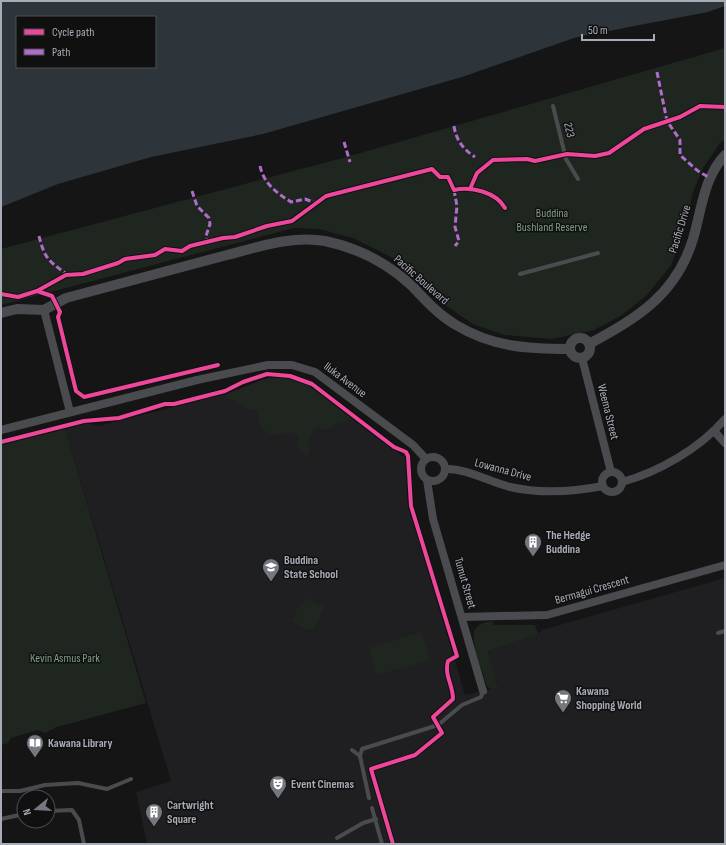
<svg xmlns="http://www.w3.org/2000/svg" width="726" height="845" font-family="'Sofia Sans Condensed',sans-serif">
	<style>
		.built { fill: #1f1f21 }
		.green { fill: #1f2620 }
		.water { fill: #2d343a; fill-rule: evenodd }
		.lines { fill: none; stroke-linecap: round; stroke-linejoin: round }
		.service { stroke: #4a4b4e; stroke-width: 4 }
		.minor { stroke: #4a4b4e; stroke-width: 8 }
		.tertiary { stroke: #4a4b4e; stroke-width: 10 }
		.quiet { stroke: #b06ccc; stroke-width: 3; stroke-dasharray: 6 3; stroke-linecap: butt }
		.cycleway-casing { stroke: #101011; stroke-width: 6 }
		.cycleway { stroke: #ed469a; stroke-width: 4 }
		.labels { text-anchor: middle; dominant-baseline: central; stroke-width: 3; stroke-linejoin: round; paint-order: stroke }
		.street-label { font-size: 12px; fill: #a8acb6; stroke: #101011 }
		.park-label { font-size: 12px; fill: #809f82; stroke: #101011 }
		.poi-label { font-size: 12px; font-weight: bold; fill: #a8acb6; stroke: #101011; text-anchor: start }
	</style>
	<rect width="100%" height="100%" fill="#151516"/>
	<path class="built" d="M289,377L308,384L405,458L408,503L465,695L498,688L488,651L538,634L542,630L725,578V844H147L136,792L171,781L65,429L85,423L99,426L240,390L251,384L271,378Z"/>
	<g class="green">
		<path d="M725,48V140L720,143L703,168L693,192L684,232L671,265L647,295L622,315L594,330L551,339L504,335L473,324L442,303L416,277L391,257L353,238L319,229L294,228L1,305V249L350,156Z"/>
		<path d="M289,377L308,384L352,418L350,420L338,423L327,430L319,428L314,429L308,440L310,452L306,456L301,453L297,444L299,437L294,432C280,435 268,439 260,424C257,419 259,414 256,409L248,410L234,401L226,398L227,393C242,389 255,381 270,378C276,377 283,378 289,377Z"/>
		<path d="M65,429L146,703L57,727L45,733L38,730L11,738L8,743L1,745V444Z"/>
		<path d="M307,598L325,607L313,628L310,631L292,621L299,606L302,607Z"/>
		<path d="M493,621V625H535L538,634L488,651L498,688L491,689L487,686C484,675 468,637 476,628C480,623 487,622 493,621Z"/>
		<path d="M421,632L430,660L377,675L369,648Z"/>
	</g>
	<path class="water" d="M1,1H725V6L708,12L577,37L462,77L263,134L151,157L58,184L1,207ZM17,17H155V67H17Z"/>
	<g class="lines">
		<g class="service">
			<path d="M553,106L566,159L578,179"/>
			<path d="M520,274L598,253"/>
			<path d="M718,633L725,631"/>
			<path d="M352,750L360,756"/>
			<path d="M1,791H20L45,785L78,783L107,789L131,779"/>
			<path d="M369,798L360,756L362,749L438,725L462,705L481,697L483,691"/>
			<path d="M372,808L382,844"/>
			<path d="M48,811L72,810L79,820L84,844"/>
			<path d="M1,819L24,814"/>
			<path d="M337,838L363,823L376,819"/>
		</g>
		<g class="minor">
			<path d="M44,310L70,412"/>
			<path d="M582,358L611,472"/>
			<path d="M1,430L197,380L268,365H292L315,372L413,445L426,459"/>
			<path d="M714,431L725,443"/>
			<circle cx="433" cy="469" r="12"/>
			<path d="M445,469C467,468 489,482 510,487C541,494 572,492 603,486"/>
			<circle cx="612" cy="482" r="10"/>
			<path d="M427,480L433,519L483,691"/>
			<path d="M622,482C659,472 700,448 725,419"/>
			<path d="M462,617L547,615L725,565"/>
		</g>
		<g class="tertiary">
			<path d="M1,313L17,309L44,310L66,298C120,284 173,269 227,255C258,247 293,235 325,241C358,248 389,264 413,287C426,301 439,315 456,325C492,347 528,349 569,349"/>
			<circle cx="580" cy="348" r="10"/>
			<path d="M589,344C637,318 676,295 693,239C702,209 703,179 725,155"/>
		</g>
		<g class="quiet">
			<path d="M657,72L667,121L680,140V155L698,171L710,178"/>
			<path d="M454,126C456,140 463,149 475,157"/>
			<path d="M344,142L350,162"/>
			<path d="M260,166C264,184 277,193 291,202L305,199L316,203"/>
			<path d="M454,190L457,206L455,227L459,241L455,246"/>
			<path d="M192,191L197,206L209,218L210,224L206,236L207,242"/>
			<path d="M39,236C44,256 47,260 64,272L66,275"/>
		</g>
		<g class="cycleway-casing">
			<g id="cycleway">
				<path d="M470,189L477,173L493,160L527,159L535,161L567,154L595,156L609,153L644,129L680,117L700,106L725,107"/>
				<path d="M37,291L52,296L60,312L58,317L76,391L84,397L218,365"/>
				<path d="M1,294L18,297L37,291L66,275L83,274L118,263L125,259L155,255L165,249L182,251L190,246L223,238L235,237L267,226L292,221L326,196L432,169L440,177H448L454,190C471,186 496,192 505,208"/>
				<path d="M1,442L84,421L119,418L165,404H174L225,391L243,382L267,374L290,376L312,384L394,447L406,452L408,456L411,506L457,656L448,661C444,675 453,685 453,699L433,717L442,733L415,755L371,769L393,844"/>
			</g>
		</g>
		<use href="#cycleway" class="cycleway"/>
	</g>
	<defs>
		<g id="building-pin" transform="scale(0.9)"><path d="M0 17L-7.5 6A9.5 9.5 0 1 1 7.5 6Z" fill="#75777e" stroke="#101011"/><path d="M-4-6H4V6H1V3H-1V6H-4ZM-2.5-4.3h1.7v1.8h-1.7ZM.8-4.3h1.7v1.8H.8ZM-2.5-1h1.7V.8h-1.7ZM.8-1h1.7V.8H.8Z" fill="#fff"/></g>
		<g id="school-pin" transform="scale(0.9)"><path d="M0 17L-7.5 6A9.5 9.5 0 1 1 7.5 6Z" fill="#75777e" stroke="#101011"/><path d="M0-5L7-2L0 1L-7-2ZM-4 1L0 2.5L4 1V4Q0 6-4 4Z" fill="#fff"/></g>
		<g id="supermarket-pin" transform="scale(0.9)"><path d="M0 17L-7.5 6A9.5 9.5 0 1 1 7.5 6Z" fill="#75777e" stroke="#101011"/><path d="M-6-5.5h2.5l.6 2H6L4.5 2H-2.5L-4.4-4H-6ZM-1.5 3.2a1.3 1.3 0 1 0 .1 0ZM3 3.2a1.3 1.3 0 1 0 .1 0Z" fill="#fff"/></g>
		<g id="library-pin" transform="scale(0.9)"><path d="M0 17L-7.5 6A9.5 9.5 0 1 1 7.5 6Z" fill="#75777e" stroke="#101011"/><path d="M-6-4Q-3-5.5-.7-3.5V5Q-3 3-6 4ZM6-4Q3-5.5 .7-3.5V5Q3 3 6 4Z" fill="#fff"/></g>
		<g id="theatre-pin" transform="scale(0.9)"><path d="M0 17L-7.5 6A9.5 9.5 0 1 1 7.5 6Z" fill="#75777e" stroke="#101011"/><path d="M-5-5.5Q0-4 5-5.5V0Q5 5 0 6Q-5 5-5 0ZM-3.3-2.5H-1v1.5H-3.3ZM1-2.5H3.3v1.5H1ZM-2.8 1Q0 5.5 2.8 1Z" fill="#fff"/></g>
	</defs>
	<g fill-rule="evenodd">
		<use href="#building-pin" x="533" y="542"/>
		<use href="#school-pin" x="271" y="567"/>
		<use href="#supermarket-pin" x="563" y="698"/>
		<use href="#library-pin" x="35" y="743"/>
		<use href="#theatre-pin" x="278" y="784"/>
		<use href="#building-pin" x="154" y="812"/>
	</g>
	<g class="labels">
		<g class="street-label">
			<text transform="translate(569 130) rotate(77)">223</text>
			<text transform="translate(680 229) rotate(-73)">Pacific Drive</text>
			<text transform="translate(421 280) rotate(41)">Pacific Boulevard</text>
			<text transform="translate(345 380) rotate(37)">Iluka Avenue</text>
			<text transform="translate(608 412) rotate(76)">Weema Street</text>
			<text transform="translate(503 470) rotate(15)">Lowanna Drive</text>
			<text transform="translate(465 583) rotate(74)">Tumut Street</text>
			<text transform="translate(592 590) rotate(-16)">Bermagui Crescent</text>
		</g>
		<g class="park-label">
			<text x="552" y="213">Buddina<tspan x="552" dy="14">Bushland Reserve</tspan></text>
			<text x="65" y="658">Kevin Asmus Park</text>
		</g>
		<g class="poi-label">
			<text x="546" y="535">The Hedge<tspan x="546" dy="14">Buddina</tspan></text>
			<text x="284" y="560">Buddina<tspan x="284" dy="14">State School</tspan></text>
			<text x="576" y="691">Kawana<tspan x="576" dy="14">Shopping World</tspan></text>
			<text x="48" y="743">Kawana Library</text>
			<text x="291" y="784">Event Cinemas</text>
			<text x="167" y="805">Cartwright<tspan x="167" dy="14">Square</tspan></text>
		</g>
	</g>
	<rect width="726" height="845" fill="none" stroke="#a8acb6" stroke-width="4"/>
	<rect x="16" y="16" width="140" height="52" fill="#101011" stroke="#4d4e53"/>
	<rect x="24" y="29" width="20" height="6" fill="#ed469a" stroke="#4d4e53"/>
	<text x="52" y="36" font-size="12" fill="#a8acb6">Cycle path</text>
	<rect x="24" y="49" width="20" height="6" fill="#b06ccc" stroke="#4d4e53"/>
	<text x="52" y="56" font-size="12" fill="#a8acb6">Path</text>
	<g transform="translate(36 809) rotate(252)"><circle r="19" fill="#101011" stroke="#4d4e53"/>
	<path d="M0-3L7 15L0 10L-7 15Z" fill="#75777e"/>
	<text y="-6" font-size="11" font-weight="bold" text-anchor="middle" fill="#a8acb6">N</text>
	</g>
	<path d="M582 34v6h72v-6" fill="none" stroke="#a8acb6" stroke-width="2"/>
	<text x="588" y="34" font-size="12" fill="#a8acb6" stroke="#101011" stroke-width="3" paint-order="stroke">50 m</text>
</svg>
